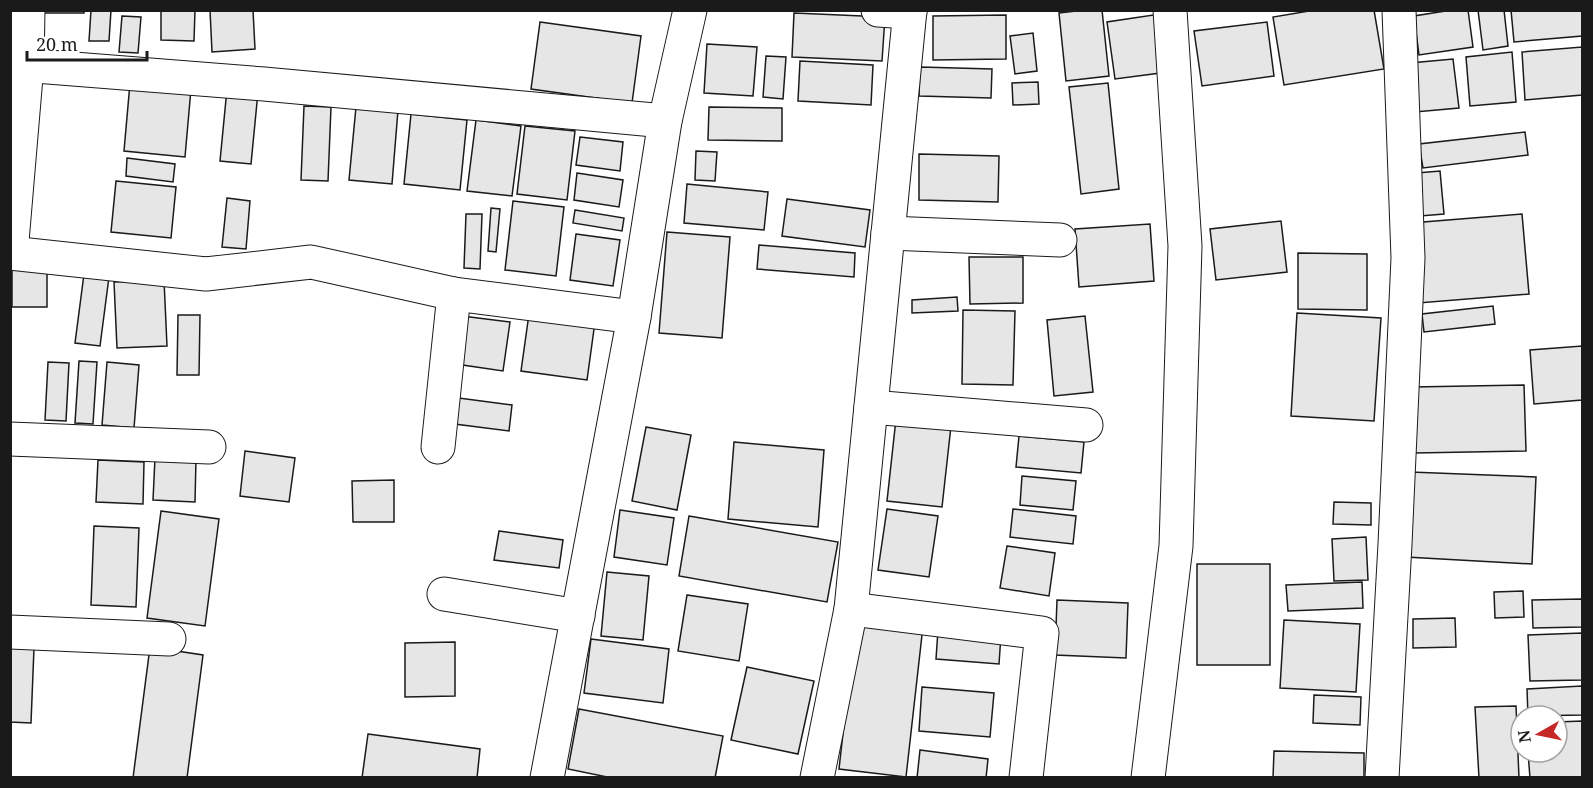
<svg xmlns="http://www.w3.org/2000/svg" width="1593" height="788" font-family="'Noto Serif',serif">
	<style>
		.building { fill: #e6e6e6; stroke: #1a1a1a; stroke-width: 1.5 }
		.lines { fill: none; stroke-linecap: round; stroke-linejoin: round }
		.minor-casing { stroke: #1a1a1a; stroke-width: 35 }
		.minor { stroke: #fff; stroke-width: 33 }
	</style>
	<rect width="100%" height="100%" fill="#fff"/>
	<g class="building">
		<rect x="38" y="10" width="46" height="3"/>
		<path d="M91,10H111L109,41H89Z"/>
		<path d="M161,10H195L194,41L161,40Z"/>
		<path d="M210,10H253L255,49L212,52Z"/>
		<path d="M1085,10H1102L1109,76L1066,81L1059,13Z"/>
		<path d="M1315,10H1374L1384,69L1284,85L1273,17Z"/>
		<path d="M1452,10H1468L1473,47L1419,55L1414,16Z"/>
		<path d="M1478,10H1504L1508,46L1483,50Z"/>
		<path d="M1511,10H1582V36L1514,42Z"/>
		<path d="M794,13L885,17L882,61L792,57Z"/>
		<path d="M1160,14L1168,72L1115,79L1107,22Z"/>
		<path d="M1006,15V59L933,60V16Z"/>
		<path d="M122,16L141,17L138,53L119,52Z"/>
		<path d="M540,22L641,36L632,103L531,89Z"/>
		<path d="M1267,22L1274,76L1202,86L1194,31Z"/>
		<path d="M1033,33L1037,71L1015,74L1010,36Z"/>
		<path d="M707,44L757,47L753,96L704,93Z"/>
		<path d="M1582,47V95L1525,100L1522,52Z"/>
		<path d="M1512,52L1516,102L1470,106L1466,57Z"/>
		<path d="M766,56L786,57L783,99L763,97Z"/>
		<path d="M1453,59L1459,108L1415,112L1410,63Z"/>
		<path d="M800,61L873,65L871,105L798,101Z"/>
		<path d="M920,67L992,69L991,98L919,96Z"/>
		<path d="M1038,82L1039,104L1013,105L1012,83Z"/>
		<path d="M130,83L191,89L185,157L124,151Z"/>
		<path d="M1108,83L1119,189L1081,194L1069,87Z"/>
		<path d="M227,89L258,92L251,164L220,161Z"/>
		<path d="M304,106L331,107L328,181L301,180Z"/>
		<path d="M356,107L398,110L392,184L349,180Z"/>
		<path d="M709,107L782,108V141L708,140Z"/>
		<path d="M411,114L467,120L460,190L404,184Z"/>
		<path d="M476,120L521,126L512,196L467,191Z"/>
		<path d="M525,126L575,131L567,200L517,194Z"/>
		<path d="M1525,132L1528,155L1423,168L1419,144Z"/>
		<path d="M580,137L623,142L620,171L576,165Z"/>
		<path d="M696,151L717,152L715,181L695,180Z"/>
		<path d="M919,154L999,156L998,202L919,200Z"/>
		<path d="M127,158L175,164L173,182L126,176Z"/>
		<path d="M1440,171L1444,214L1420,216L1417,173Z"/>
		<path d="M577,173L623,180L619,207L574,200Z"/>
		<path d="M116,181L176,187L171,238L111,232Z"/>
		<path d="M687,184L768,192L764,230L684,223Z"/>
		<path d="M227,198L250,201L246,249L222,247Z"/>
		<path d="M787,199L870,210L865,247L782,236Z"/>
		<path d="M513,201L564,207L556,276L505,270Z"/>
		<path d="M491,208L500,209L496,252L488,251Z"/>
		<path d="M575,210L624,218L622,231L573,223Z"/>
		<path d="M466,214H482L480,269L464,268Z"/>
		<path d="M1522,214L1529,294L1418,303L1411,223Z"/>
		<path d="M1281,221L1287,272L1216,280L1210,229Z"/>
		<path d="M1150,224L1154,281L1079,287L1075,229Z"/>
		<path d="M667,232L730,237L722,338L659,333Z"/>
		<path d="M576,234L620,240L613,286L570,280Z"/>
		<path d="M759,245L855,253L854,277L757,269Z"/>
		<path d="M1298,253L1367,254V310L1298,309Z"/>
		<path d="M969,257H1023V303L970,304Z"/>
		<rect x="12" y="269" width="35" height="38"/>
		<path d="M84,274L109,277L100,346L75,343Z"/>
		<path d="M164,280L167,346L117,348L114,282Z"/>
		<path d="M957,297L958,311L912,313V300Z"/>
		<path d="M1493,306L1495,324L1424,332L1422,314Z"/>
		<path d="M963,310L1015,311L1013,385L962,384Z"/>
		<path d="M1297,313L1381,318L1374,421L1291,416Z"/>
		<path d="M529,314L595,322L587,380L521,371Z"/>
		<path d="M178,315H200L199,375H177Z"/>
		<path d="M462,316L510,322L503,371L456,364Z"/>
		<path d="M1085,316L1093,392L1054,396L1047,320Z"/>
		<path d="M1582,346V400L1534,404L1530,350Z"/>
		<path d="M79,361L97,362L93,424L75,423Z"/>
		<path d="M48,362L69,363L66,421L45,420Z"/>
		<path d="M107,362L139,365L134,428L102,425Z"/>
		<path d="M1524,385L1526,451L1414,453L1412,387Z"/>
		<path d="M451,397L512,405L509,431L447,423Z"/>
		<path d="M896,419L951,426L942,507L887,501Z"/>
		<path d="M646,427L691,435L677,510L632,501Z"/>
		<path d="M1019,436L1084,442L1081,473L1016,467Z"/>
		<path d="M734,442L824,450L818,527L728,519Z"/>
		<path d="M245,451L295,458L289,502L240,496Z"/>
		<path d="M155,458L196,459L195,502L153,500Z"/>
		<path d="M98,460L144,462L143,504L96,502Z"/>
		<path d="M1410,472L1536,477L1532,564L1406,557Z"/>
		<path d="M1022,476L1076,481L1073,510L1020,505Z"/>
		<path d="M394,480V522H353L352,481Z"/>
		<path d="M1334,502L1371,503V525L1333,524Z"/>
		<path d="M887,509L938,516L929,577L878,570Z"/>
		<path d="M1013,509L1076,516L1073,544L1010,537Z"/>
		<path d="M620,510L674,518L667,565L614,557Z"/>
		<path d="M161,511L219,519L205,626L147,618Z"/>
		<path d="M689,516L838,542L827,602L679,576Z"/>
		<path d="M94,526L139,528L136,607L91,605Z"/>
		<path d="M499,531L563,540L559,568L494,560Z"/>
		<path d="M1366,537L1368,580L1334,581L1332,539Z"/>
		<path d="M1007,546L1055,553L1049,596L1000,588Z"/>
		<rect x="1197" y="564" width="73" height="101"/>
		<path d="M607,572L649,576L643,640L601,636Z"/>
		<path d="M1362,582L1363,608L1288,611L1286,585Z"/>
		<path d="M1523,591L1524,617L1495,618L1494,592Z"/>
		<path d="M687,595L748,604L739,661L678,651Z"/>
		<path d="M1582,599V627L1533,628L1532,600Z"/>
		<path d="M1057,600L1128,603L1126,658L1055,655Z"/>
		<path d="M856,618L923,626L906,777L839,769Z"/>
		<path d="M1455,618L1456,647L1413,648V619Z"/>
		<path d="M1284,620L1360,624L1356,692L1280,688Z"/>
		<path d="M938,630L1001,635L999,664L936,659Z"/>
		<path d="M1582,633V680L1530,681L1528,635Z"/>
		<path d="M591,639L669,649L663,703L584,693Z"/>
		<path d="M455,642V696L405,697V643Z"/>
		<path d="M10,647L34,648L31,723L10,722Z"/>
		<path d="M150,647L203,655L187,778H133Z"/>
		<path d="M747,667L814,681L798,754L731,740Z"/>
		<path d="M1582,686V715L1528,716L1527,689Z"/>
		<path d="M922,687L994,693L990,737L919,731Z"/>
		<path d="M1314,695L1361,697L1360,725L1313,723Z"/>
		<path d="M1516,706L1519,778H1479L1475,707Z"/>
		<path d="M579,709L723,736L715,778H612L568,769Z"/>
		<path d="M1582,721V778H1530L1528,752H1557V722Z"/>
		<path d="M368,734L480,749L477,778H362Z"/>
		<path d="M920,750L988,759L986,778H917Z"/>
		<path d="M1274,751L1364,753V778H1273Z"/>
	</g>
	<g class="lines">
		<g class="minor-casing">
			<g id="minor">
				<path d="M878,10L910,12"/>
				<path d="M10,64L264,84L665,121"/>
				<path d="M888,233L1060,240"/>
				<path d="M10,253L206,274L311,262L454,294L634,317"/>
				<path d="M11,253L27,65L28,10"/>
				<path d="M871,407L1086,425"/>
				<path d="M10,439L209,447"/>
				<path d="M438,447L454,294"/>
				<path d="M444,594L578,616"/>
				<path d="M851,609L1042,633L1026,778"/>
				<path d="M10,632L169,639"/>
				<path d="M547,778L634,317L665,121L690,10"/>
				<path d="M817,778L851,609L910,10"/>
				<path d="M1148,778L1176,546L1185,246L1170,10"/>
				<path d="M1382,778L1395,544L1408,258L1399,10"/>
			</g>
		</g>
		<use href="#minor" class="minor"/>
	</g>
	<rect width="1593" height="788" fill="none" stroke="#1a1a1a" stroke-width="24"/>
	<g transform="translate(1539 734) rotate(261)"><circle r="28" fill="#ffffff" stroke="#a3a3a3" stroke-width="1.5"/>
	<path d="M0-4.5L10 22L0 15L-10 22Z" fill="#c62828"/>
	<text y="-9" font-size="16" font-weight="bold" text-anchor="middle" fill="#1a1a1a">N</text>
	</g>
	<path d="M27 51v9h120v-9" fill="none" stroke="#1a1a1a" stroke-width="3"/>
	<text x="36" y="51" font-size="18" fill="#1a1a1a" stroke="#ffffff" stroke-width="4.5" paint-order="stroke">20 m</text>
</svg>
